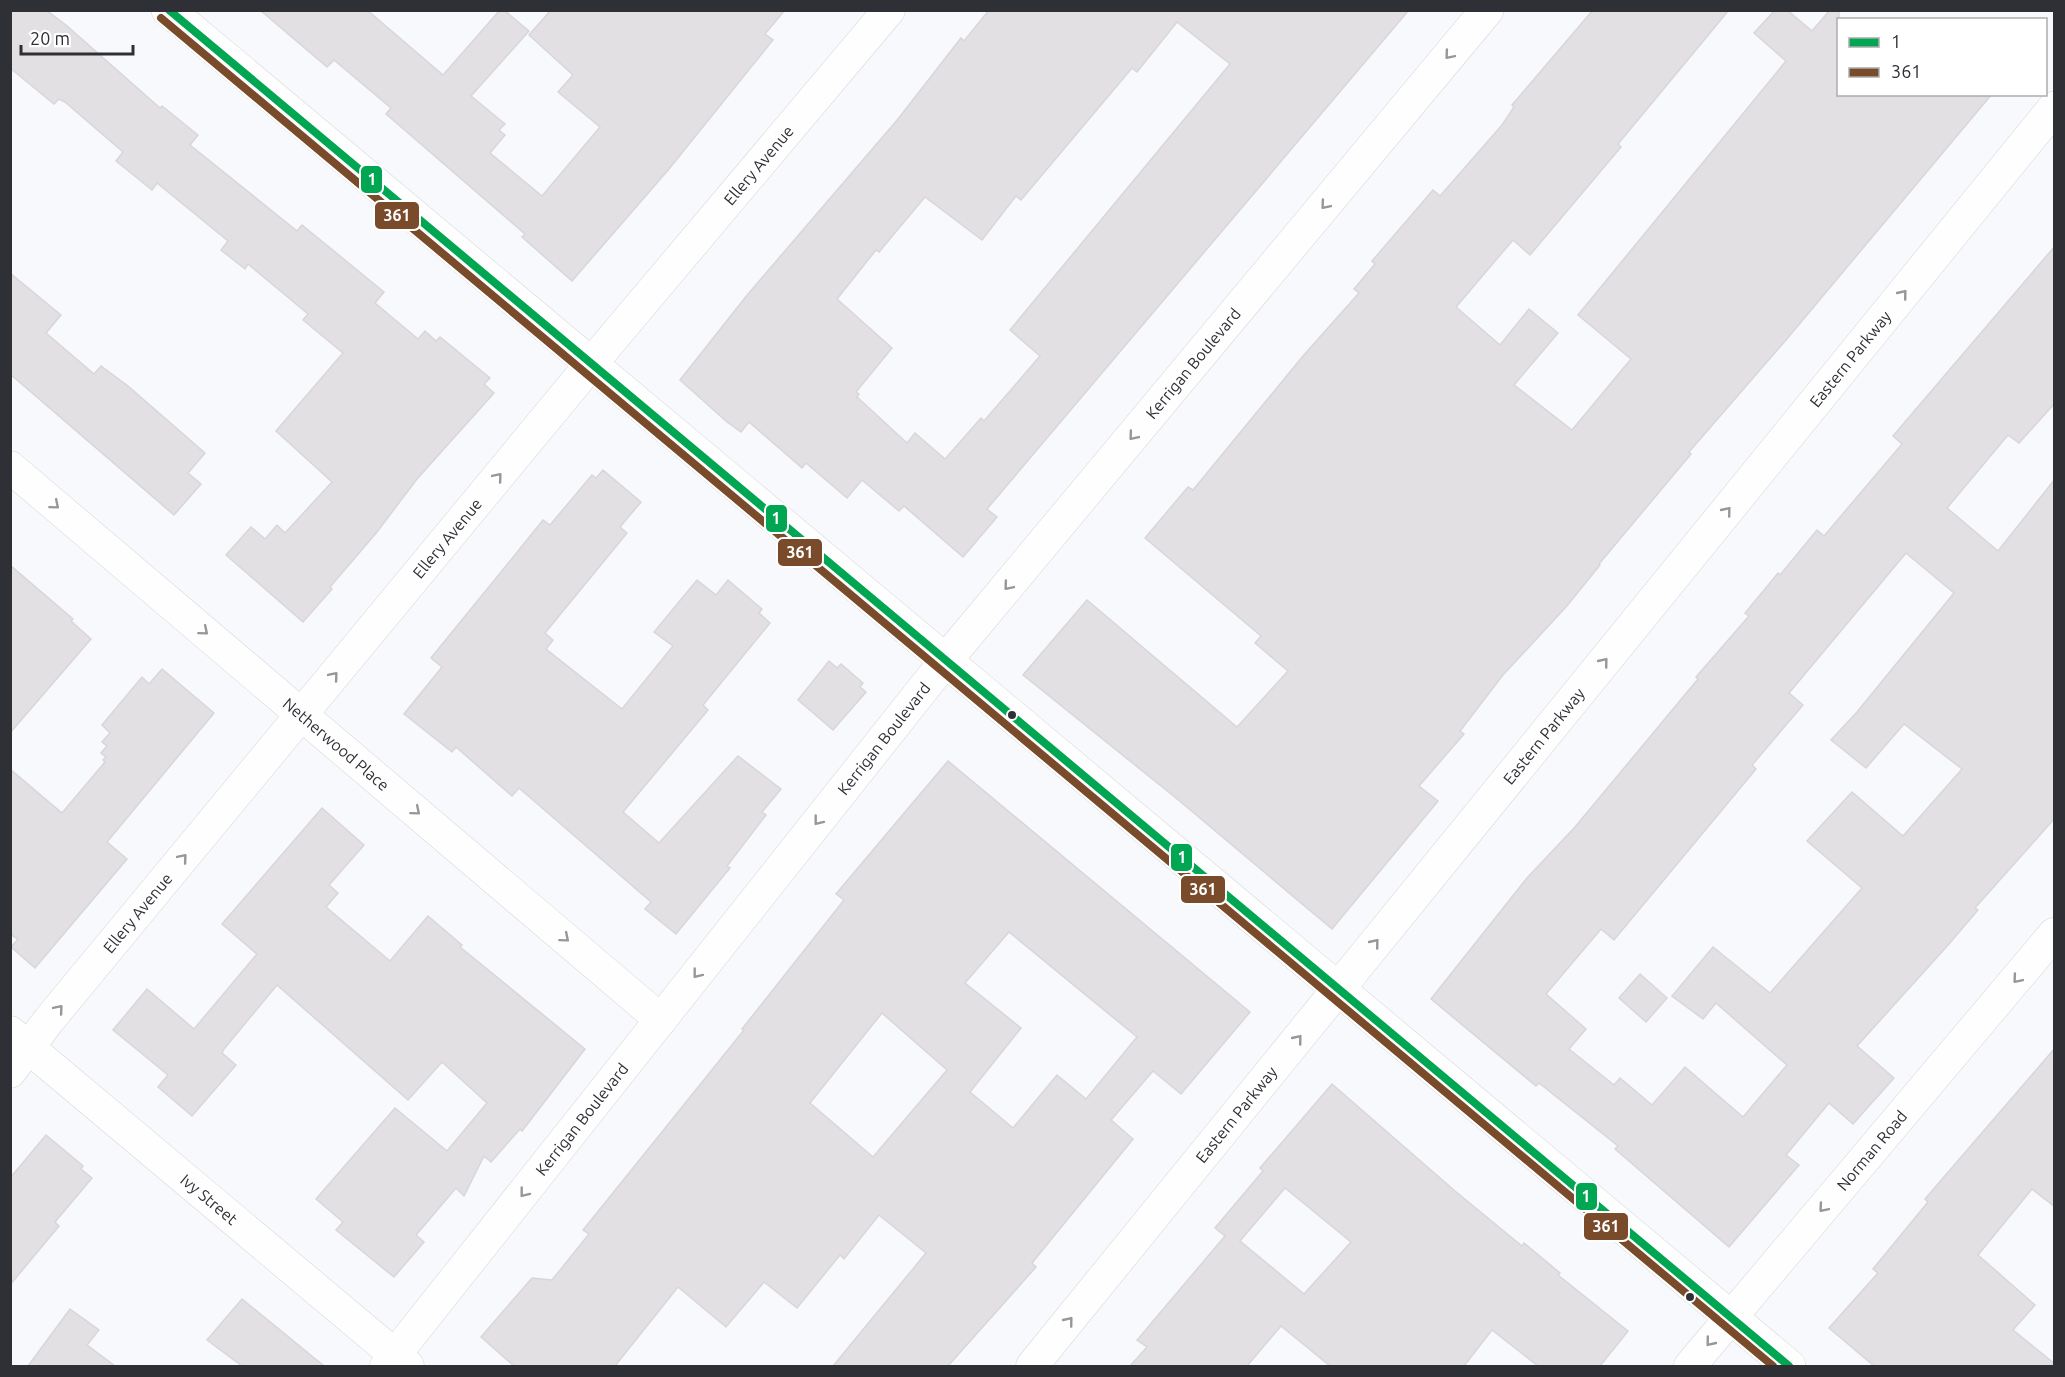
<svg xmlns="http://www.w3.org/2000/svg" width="2065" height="1377" font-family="Ubuntu,sans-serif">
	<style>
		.building { fill: #e2e0e2; stroke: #d9d6d9; stroke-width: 1.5; fill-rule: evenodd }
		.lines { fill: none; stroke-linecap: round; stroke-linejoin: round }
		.street-casing { stroke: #d6d6da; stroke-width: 33 }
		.secondary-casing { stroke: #d6d6da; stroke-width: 34 }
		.street { stroke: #fefeff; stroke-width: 32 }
		.secondary { stroke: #fefeff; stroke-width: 33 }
		.bus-1-casing { stroke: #fff; stroke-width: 12 }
		.bus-2-casing { stroke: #fff; stroke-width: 12 }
		.bus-1 { stroke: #00a651; stroke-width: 8 }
		.bus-2 { stroke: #7a4b2a; stroke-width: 8 }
		.oneway { stroke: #96979a }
		.bus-dot { fill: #2f3035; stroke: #fff; stroke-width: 2 }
		.labels { text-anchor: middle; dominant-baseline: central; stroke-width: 4.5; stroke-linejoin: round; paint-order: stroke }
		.street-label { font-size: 16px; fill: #2f3035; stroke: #fff }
		.line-badge { stroke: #fff; stroke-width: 2 }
		.badge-label { font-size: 16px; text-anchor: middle; font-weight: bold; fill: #fff }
	</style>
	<rect width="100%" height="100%" fill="#f8f9fc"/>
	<g class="building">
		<path d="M10,10H46L66,25L160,108L162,106L198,135L190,145L297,231L302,225L384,292L375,303L418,339L425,331L436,341L440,337L490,378L484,384L494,393L417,479L377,532L330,587L332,589L303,622L226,555L251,527L265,539L277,525L285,533L332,482L276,431L343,353L303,320L308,314L248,264L245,269L221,250L228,241L157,183L152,190L116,161L123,152L65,102L59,99L54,104L10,68Z"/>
		<path d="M260,10H367L443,75L500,10H504L529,31L471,96L505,124L499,130L505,135L490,153L542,196L600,127L558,92L573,75L529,35L551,10H785L765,34L773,40L669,169L572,281L522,237L525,234L386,114L391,108L334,60L327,67Z"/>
		<path d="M989,10H1409L987,509L997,517L963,557L904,506L899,511L862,480L847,498L806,463L802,468L749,422L741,432L727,422L680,380L748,294L898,119L961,38L964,41ZM1177,22L1230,64L1010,330L1040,356L984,421L981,418L945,459L915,433L907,443L857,397L859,394L856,392L892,348L837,299L876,250L879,252L925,197L982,240L1016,196L1021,200L1132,68L1137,72Z"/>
		<path d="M1593,10H1729L1618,144L1621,147L1530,255L1513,240L1456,307L1500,345L1529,309L1558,333L1514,385L1572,430L1631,359L1578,315L1786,61L1754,33L1775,10H1787L1812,31L1830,10H1839V94H1992L1786,340L1689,452L1691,454L1599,564L1600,565L1566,607L1503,675L1460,731L1464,734L1419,786L1438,801L1332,929L1176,798L1023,675L1087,600L1237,727L1288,671L1255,643L1261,636L1145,538L1188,487L1193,490L1303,356L1359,293L1354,289L1375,264L1372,261L1433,190L1440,196L1502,125L1514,107L1512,105Z"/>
		<path d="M2055,246V403L2019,443L2008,435L1947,508L1998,551L2055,479V818L1975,908L1978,910L1949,944L1857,1046L1894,1078L1853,1124L1829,1103L1786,1155L1799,1165L1729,1247L1615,1149L1618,1146L1539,1083L1536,1086L1431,999L1527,878L1575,827L1698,679L1696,677L1749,616L1745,613L1778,573L1780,575L1817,530L1824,536L1902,444L1893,436ZM1906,553L1954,593L1857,712L1831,740L1866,768L1904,724L1962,769L1903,836L1852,792L1807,841L1862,888L1770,993L1713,947L1672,996L1703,1019L1716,1003L1787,1065L1743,1117L1685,1067L1652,1105L1620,1078L1614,1085L1569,1049L1586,1029L1546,994L1601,929L1614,940L1756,769L1752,765L1803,705L1789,693Z"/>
		<path d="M10,273L61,315L46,333L94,374L101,366L128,386L205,453L188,473L201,484L174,515L10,374Z"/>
		<path d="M603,470L641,502L620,527L627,533L545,633L553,640L546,649L622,709L673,646L654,632L697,580L716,595L728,580L762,609L759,613L770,623L703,705L708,710L623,812L659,843L738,756L781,789L762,812L766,815L727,866L730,868L676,934L645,909L651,902L519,788L512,796L456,747L452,752L404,714L442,667L431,658L514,556L543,520L550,525L592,475L596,478Z"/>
		<path d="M10,565L73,619L71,621L91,639L10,733Z"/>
		<path d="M829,661L837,668L841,664L863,683L860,687L866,692L833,730L798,700Z"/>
		<path d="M162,669L214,713L107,842L127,859L35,968L11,947L18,939L10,934V769L62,813L105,762L103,760L106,757L101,753L107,746L102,742L110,733L102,725L142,677L149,684Z"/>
		<path d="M948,761L1250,1012L1181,1094L1153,1071L1111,1120L1133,1139L1032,1263L1036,1267L948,1366H833L926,1253L879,1215L844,1259L840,1255L797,1308L764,1282L726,1327L678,1287L615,1366H514L481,1337L532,1278L552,1280L589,1234L583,1230L744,1030L742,1029L844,900L836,894ZM1009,932L1137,1037L1086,1099L1057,1075L1013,1128L970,1092L1021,1028L965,983ZM882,1013L947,1070L873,1157L810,1103Z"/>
		<path d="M322,808L364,845L329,885L338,893L326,907L390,961L428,916L462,945L460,947L585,1049L522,1131L520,1129L491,1162L484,1156L464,1196L456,1188L416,1235L424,1242L394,1277L336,1230L343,1222L316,1199L395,1108L447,1151L487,1103L442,1062L408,1100L277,985L224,1049L222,1053L236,1065L192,1116L158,1087L168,1075L113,1030L147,989L194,1029L257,954L222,924Z"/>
		<path d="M1640,974L1667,998L1646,1022L1619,998Z"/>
		<path d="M2055,1048V1207L2032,1189L1978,1255L2035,1305L2013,1330L2055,1364V1366H1874L1829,1328L1878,1273L1873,1269L1928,1202L1925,1199Z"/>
		<path d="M1332,1084L1455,1191L1522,1246L1524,1243L1560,1273L1558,1275L1628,1331L1600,1366H1538L1492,1330L1464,1366H1330L1281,1326L1247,1366H1130L1147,1347L1137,1340L1225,1236L1215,1228L1263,1171L1260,1168ZM1285,1188L1351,1242L1304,1294L1240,1241Z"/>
		<path d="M46,1135L83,1166L81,1169L92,1178L55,1222L59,1226L10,1285V1178Z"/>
		<path d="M242,1299L324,1366H242L207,1340Z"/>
		<path d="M70,1309L99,1330L87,1345L115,1366H28Z"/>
	</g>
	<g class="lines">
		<g class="street-casing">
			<g id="street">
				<path id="s1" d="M10,467L661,1020"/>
				<path id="s2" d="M10,1032L408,1366"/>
				<path id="s3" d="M10,1072L49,1020L591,364L889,10"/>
				<path id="s4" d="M386,1366L946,660"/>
				<path id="s5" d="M1032,1366L1338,989"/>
				<path id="s6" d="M1690,1366L2054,934"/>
			</g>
		</g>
		<g class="secondary-casing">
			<g id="secondary">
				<path d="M168,10L1789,1366"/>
				<path id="s7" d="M946,660L1487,10"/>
				<path id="s8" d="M1338,989L2054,108"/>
			</g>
		</g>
		<use href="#street" class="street"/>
		<use href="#secondary" class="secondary"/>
		<g class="bus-1-casing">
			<path id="bus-1" d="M169,10L1789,1366"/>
		</g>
		<g class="bus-2-casing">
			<path id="bus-2" d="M161,18L1773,1366"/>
		</g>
		<use href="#bus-1" class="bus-1"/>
		<use href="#bus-2" class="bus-2"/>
	</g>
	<defs><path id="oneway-chevron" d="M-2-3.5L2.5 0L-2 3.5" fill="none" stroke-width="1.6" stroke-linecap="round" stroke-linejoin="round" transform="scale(1.5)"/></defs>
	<g class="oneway">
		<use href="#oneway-chevron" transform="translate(1449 55) rotate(130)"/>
		<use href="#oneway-chevron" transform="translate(1325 205) rotate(130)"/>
		<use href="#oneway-chevron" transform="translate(1903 294) rotate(-51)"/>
		<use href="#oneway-chevron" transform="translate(1133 436) rotate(130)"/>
		<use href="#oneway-chevron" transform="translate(498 477) rotate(-50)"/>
		<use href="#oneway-chevron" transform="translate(55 505) rotate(40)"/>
		<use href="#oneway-chevron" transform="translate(1727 511) rotate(-51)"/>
		<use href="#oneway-chevron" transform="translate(1008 586) rotate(130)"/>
		<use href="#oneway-chevron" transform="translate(204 631) rotate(40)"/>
		<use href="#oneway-chevron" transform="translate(1604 662) rotate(-51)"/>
		<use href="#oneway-chevron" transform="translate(334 676) rotate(-50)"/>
		<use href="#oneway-chevron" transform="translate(416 811) rotate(40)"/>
		<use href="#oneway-chevron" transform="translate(818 821) rotate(128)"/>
		<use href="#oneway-chevron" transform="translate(183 858) rotate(-50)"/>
		<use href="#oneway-chevron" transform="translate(565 938) rotate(40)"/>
		<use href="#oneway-chevron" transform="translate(1375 943) rotate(-51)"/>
		<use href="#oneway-chevron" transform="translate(697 974) rotate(128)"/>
		<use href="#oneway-chevron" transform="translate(2017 979) rotate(130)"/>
		<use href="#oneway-chevron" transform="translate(59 1009) rotate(-50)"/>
		<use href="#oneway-chevron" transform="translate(1298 1039) rotate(-51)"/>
		<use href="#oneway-chevron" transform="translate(524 1193) rotate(128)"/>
		<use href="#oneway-chevron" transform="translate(1823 1208) rotate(130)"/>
		<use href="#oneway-chevron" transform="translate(1069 1321) rotate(-51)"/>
		<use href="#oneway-chevron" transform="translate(1710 1342) rotate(129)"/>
	</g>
	<g class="bus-dot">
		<circle cx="1012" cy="715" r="5"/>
		<circle cx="1690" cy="1297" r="5"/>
	</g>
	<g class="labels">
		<g class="street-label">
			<text stroke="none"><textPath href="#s3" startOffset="1176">Ellery Avenue</textPath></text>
			<text stroke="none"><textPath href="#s8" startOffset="812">Eastern Parkway</textPath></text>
			<text stroke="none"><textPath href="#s7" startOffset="386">Kerrigan Boulevard</textPath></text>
			<text stroke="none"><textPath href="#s3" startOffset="690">Ellery Avenue</textPath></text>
			<text stroke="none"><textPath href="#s8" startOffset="326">Eastern Parkway</textPath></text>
			<text stroke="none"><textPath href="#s4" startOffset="801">Kerrigan Boulevard</textPath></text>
			<text stroke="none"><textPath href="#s1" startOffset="428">Netherwood Place</textPath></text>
			<text stroke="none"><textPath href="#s3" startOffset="204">Ellery Avenue</textPath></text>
			<text stroke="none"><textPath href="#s5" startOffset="324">Eastern Parkway</textPath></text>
			<text stroke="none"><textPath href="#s4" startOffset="315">Kerrigan Boulevard</textPath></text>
			<text stroke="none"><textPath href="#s6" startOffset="282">Norman Road</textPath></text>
			<text stroke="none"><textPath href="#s2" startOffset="260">Ivy Street</textPath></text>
		</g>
	</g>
	<g class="line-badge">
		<rect x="360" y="165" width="23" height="29" rx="6" fill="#00a651"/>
		<rect x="374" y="201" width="46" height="29" rx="6" fill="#7a4b2a"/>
		<rect x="765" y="504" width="23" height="29" rx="6" fill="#00a651"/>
		<rect x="777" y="538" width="46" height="29" rx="6" fill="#7a4b2a"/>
		<rect x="1170" y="843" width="23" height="29" rx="6" fill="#00a651"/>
		<rect x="1180" y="875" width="46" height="29" rx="6" fill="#7a4b2a"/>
		<rect x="1575" y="1182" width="23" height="29" rx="6" fill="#00a651"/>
		<rect x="1583" y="1212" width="46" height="29" rx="6" fill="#7a4b2a"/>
	</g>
	<g class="badge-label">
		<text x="372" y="185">1</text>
		<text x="397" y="221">361</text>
		<text x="776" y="524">1</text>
		<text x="800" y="558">361</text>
		<text x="1182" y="863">1</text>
		<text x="1203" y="895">361</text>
		<text x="1586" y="1202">1</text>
		<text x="1606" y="1232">361</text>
	</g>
	<rect width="2065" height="1377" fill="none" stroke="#2f3035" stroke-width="24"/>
	<rect x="1837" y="18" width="210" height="78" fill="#ffffff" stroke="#acacae" stroke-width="1.5"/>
	<rect x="1849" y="38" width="30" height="9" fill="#00a651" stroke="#acacae" stroke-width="1.5"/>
	<text x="1891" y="48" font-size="18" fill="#2f3035">1</text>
	<rect x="1849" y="68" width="30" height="9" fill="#7a4b2a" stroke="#acacae" stroke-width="1.5"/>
	<text x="1891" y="78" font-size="18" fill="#2f3035">361</text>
	<path d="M21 45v9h112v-9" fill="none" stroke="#2f3035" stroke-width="3"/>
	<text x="30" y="45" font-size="18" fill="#2f3035" stroke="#ffffff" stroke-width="4.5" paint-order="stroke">20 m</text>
</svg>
